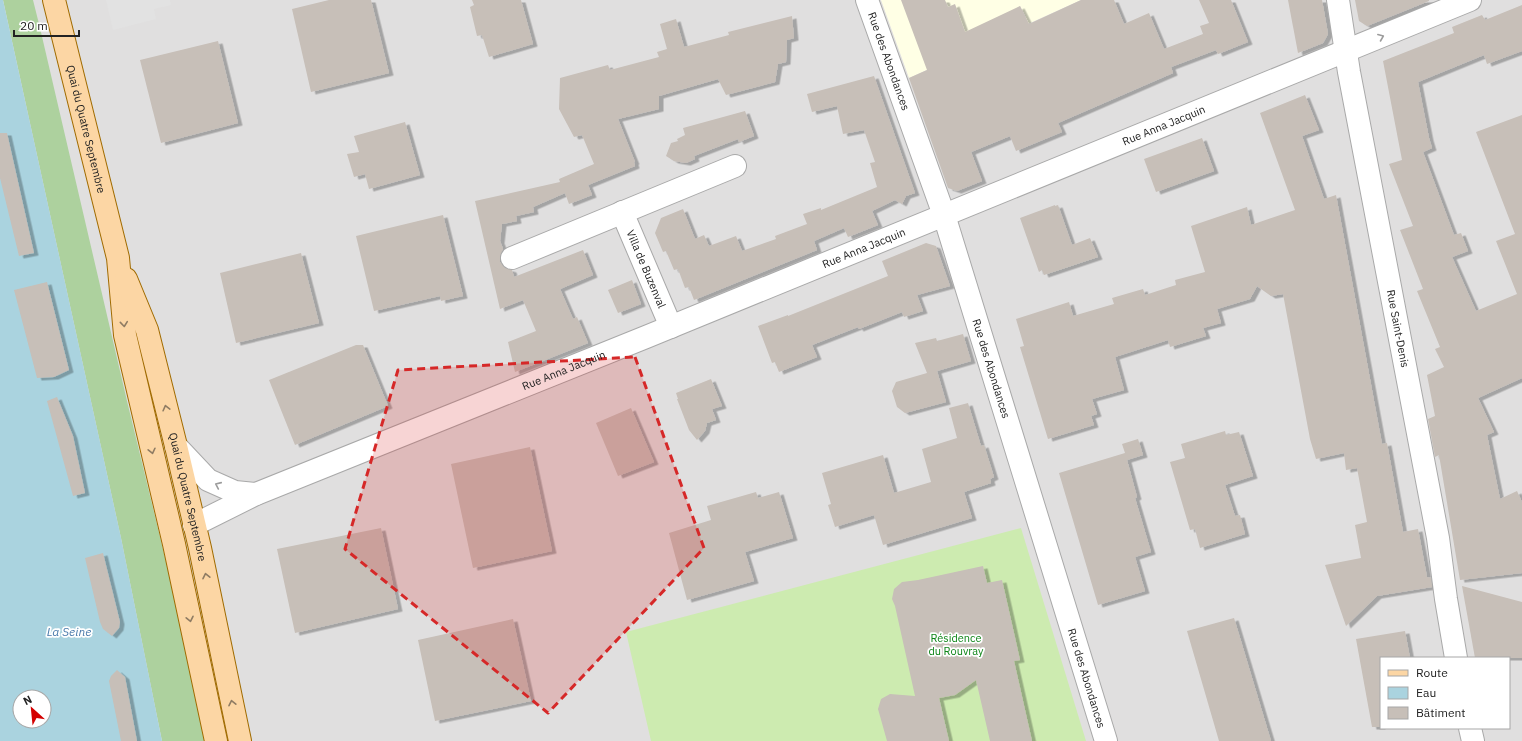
<svg xmlns="http://www.w3.org/2000/svg" width="1522" height="741" font-family="'IBM Plex Sans',sans-serif">
	<style>
		.residential { fill: #e0dfdf; fill-rule: evenodd }
		.education { fill: #ffffe5 }
		.grass { fill: #cdebb0 }
		.forest { fill: #add19e }
		.parking { fill: #e2e2e2 }
		.water { fill: #aad3df; fill-rule: evenodd }
		.building { fill: #c7bfb8; filter: url(#shadow) }
		.lines { fill: none; stroke-linecap: round; stroke-linejoin: round }
		.minor-casing { stroke: #a9a9a9; stroke-width: 24 }
		.major-casing { stroke: #a06b00; stroke-width: 24 }
		.minor { stroke: #fff; stroke-width: 22 }
		.major { stroke: #fcd6a4; stroke-width: 22 }
		.oneway { stroke: #9c9c9c }
		.oneway2 { stroke: #8f7c63 }
		.marked { fill: #d62828; fill-opacity: 0.2; stroke: #d62828; stroke-width: 3; stroke-dasharray: 8 5; stroke-linejoin: round }
		.labels { text-anchor: middle; dominant-baseline: central; stroke-width: 3.5; stroke-linejoin: round; paint-order: stroke }
		.street-label { font-size: 11px; fill: #222; stroke: #fff }
		.park-label { font-size: 11px; fill: #0c8416; stroke: #fff }
		.water-label { font-size: 12px; font-style: italic; fill: #4a7aab; stroke: #fff }
	</style>
	<defs>
		<filter id="shadow"><feDropShadow dx="4.5" dy="2.5" stdDeviation="0" flood-color="#0004"/></filter>
	</defs>
	<rect width="100%" height="100%" fill="#f2efe9"/>
	<path class="residential" d="M3,0H1522V741H162ZM1381,658H1509V728H1381Z"/>
	<path class="education" d="M881,0H1081L1019,28L1016,22L1026,17L1020,6L975,48L909,78Z"/>
	<path class="grass" d="M1021,528L1086,741H651L626,632Z"/>
	<path class="forest" d="M3,0H33L40,28L127,401L170,578L205,741H162L121,538Z"/>
	<path class="parking" d="M106,0H170L171,5L154,9L156,19L113,30Z"/>
	<path class="water" d="M0,0H3L121,538L162,741H0ZM20,697H44V721H20Z"/>
	<g class="building">
		<path d="M329,0H371L389,73L311,92L292,9Z"/>
		<path d="M472,0H521L533,44L489,57L482,35L477,36L470,7L474,5Z"/>
		<path d="M901,0H945L948,7L955,4L965,32L1020,6L1029,24L1081,0H1114L1124,24L1149,13L1164,49L1203,34L1200,26L1209,23L1199,0H1231L1248,42L1218,54L1216,50L1171,67L1173,73L1058,123L1062,132L1016,151L1010,136L971,152L982,181L957,191L948,188L909,78L927,70Z"/>
		<path d="M1288,0H1322L1328,34L1323,43L1298,53Z"/>
		<path d="M1355,0H1429V1L1367,26L1359,21Z"/>
		<path d="M1522,5V51L1487,64L1484,55L1418,82L1429,138L1432,148L1423,152L1454,235L1461,233L1468,251L1452,257L1476,311L1517,294L1496,241L1515,234L1476,132L1522,115V378L1478,398L1494,432L1487,435L1500,499L1517,491L1522,502V573L1460,580L1439,455L1435,457L1428,419L1435,416L1427,375L1444,367L1435,349L1440,347L1417,291L1423,289L1400,230L1413,226L1389,164L1402,160L1383,61L1454,33L1452,27L1482,15L1485,20Z"/>
		<path d="M792,16L794,38L787,40L786,62L778,64L775,82L726,95L718,79L659,96V109L618,119L635,162H634L635,166L588,185L592,195L569,204L565,193L533,207L534,212L516,216L517,221L502,224L500,241L503,249L500,256V262L505,268L512,270L514,277L583,250L593,275L560,289L573,319L577,317L588,343L515,372L508,342L536,331L523,300L500,309L475,201L560,182L559,179L594,164L582,135L574,137L559,109L560,78L608,65L610,70L659,57L657,52L667,49L660,24L676,19L684,47L729,35L728,32Z"/>
		<path d="M218,41L238,123L161,143L140,60Z"/>
		<path d="M874,76L915,193L906,196L902,204L895,200L872,211L878,225L848,237L844,228L814,241L817,250L694,300L689,287L685,288L678,269L674,270L666,251L663,252L655,233L661,218L683,209L695,239L704,235L709,246L736,236L742,251L776,239L775,236L807,224L803,214L821,208V210L877,187L870,163L875,162L864,130L843,134L837,106L812,112L807,94Z"/>
		<path d="M1305,95L1319,130L1302,136L1324,199L1336,195L1382,444L1387,443L1403,532L1418,529L1427,577L1431,578L1432,587L1377,596L1346,626L1325,565L1361,558L1355,525L1367,522L1357,468L1346,470L1344,453L1316,459L1310,439L1283,294L1271,296L1257,286L1250,299L1217,309L1221,323L1203,328L1206,336L1170,347L1168,340L1115,357L1124,390L1092,399L1097,414L1091,416L1094,425L1048,439L1020,347L1024,346L1016,319L1069,302L1073,316L1114,304L1112,298L1143,289L1145,295L1176,285L1175,280L1205,272L1191,226L1247,207L1251,225L1295,210L1260,113Z"/>
		<path d="M745,111L754,136L739,142L738,139L694,156L695,159L686,163L674,161L666,156L671,143L678,141L677,139L685,135L683,128Z"/>
		<path d="M405,122L420,175L369,189L365,174L354,177L347,154L359,152L354,136Z"/>
		<path d="M0,133H7L34,253L19,256L0,178Z"/>
		<path d="M1202,138L1214,171L1156,192L1144,159Z"/>
		<path d="M1055,205V206L1058,205L1072,245L1090,238L1098,257L1044,275L1042,270L1039,272L1020,218Z"/>
		<path d="M443,215L463,296L441,301L440,296L374,311L356,236Z"/>
		<path d="M926,243L936,246L950,286L917,295L923,311L904,317L902,312L859,329L858,327L812,345L817,357L779,372L775,362L772,363L758,326L788,315V316L888,276L882,261Z"/>
		<path d="M301,253L319,323L236,343L220,273Z"/>
		<path d="M632,280L641,304L618,313L608,290Z"/>
		<path d="M47,282L69,370L54,377L37,378L14,290Z"/>
		<path d="M963,334L971,361L937,371L946,402L905,413L897,407L892,391L896,382L927,373L915,343L936,338L937,341Z"/>
		<path d="M356,345H363L388,406L295,445L269,380Z"/>
		<path d="M711,379L722,406L712,409L716,420L707,423L705,431L697,440L689,430L677,399H678L676,393Z"/>
		<path d="M57,397L73,436L85,493L73,496L47,401Z"/>
		<path d="M968,403L981,446L984,445L994,477L990,479L991,483L964,492L972,518L883,545L874,515L835,527L828,505L831,504L822,473L883,455L894,493L931,482L922,449L957,438L949,408Z"/>
		<path d="M631,408L654,462L618,476L596,423Z"/>
		<path d="M1225,431L1226,435L1239,432L1253,476L1225,485L1235,516L1240,515L1245,534L1200,548L1195,529L1190,530L1170,462L1185,458L1181,444Z"/>
		<path d="M1138,439L1143,455L1127,460L1137,497L1135,498L1151,552L1135,557L1145,591L1098,605L1059,473L1125,453L1122,444Z"/>
		<path d="M530,447L552,551L473,568L451,464Z"/>
		<path d="M756,492L758,498L779,492L793,538L745,552L754,581L687,600L669,533L711,520L707,506Z"/>
		<path d="M381,528L398,609L295,633L277,549Z"/>
		<path d="M103,553L120,622L119,628L112,636L103,629L100,622L85,558Z"/>
		<path d="M983,566L987,583L1002,580L1020,660L1014,661L1032,741H990L976,680L955,695L939,698L949,741H887L878,709L881,699L890,694L915,696L895,606L892,599L894,589L902,582L918,580Z"/>
		<path d="M1462,586L1522,602V658H1475Z"/>
		<path d="M1234,618L1271,741H1219L1187,631Z"/>
		<path d="M513,619L531,701L435,721L418,640Z"/>
		<path d="M1405,631L1410,658H1381V727H1372L1356,639Z"/>
		<path d="M117,670L125,677L137,741H121L109,681L111,676Z"/>
	</g>
	<g class="lines">
		<g class="minor-casing">
			<g id="minor">
				<path id="s1" d="M867,0L944,215L1106,741"/>
				<path id="s2" d="M1338,0L1349,72L1438,538L1446,599L1456,658"/>
				<path id="s3" d="M622,212L671,327"/>
				<path d="M512,258L735,166"/>
				<path d="M176,446L208,480L235,492L256,494"/>
				<path id="s4" d="M194,525L256,494L646,337L1470,0"/>
				<path d="M1470,728L1473,741"/>
			</g>
		</g>
		<g class="major-casing">
			<g id="major">
				<path id="s5" d="M54,0L118,258L125,335L174,544L216,741"/>
				<path id="s6" d="M126,279L147,330L176,446L200,548L240,741"/>
			</g>
		</g>
		<use href="#minor" class="minor"/>
		<use href="#major" class="major"/>
	</g>
	<defs><path id="oneway-chevron" d="M-2-3.5L2.5 0L-2 3.5" fill="none" stroke-width="1.6" stroke-linecap="round" stroke-linejoin="round"/></defs>
	<g class="oneway">
		<use href="#oneway-chevron" transform="translate(1381 37) rotate(-22)"/>
		<use href="#oneway-chevron" transform="translate(218 485) rotate(-156)"/>
	</g>
	<g class="oneway2">
		<use href="#oneway-chevron" transform="translate(124 324) rotate(84)"/>
		<use href="#oneway-chevron" transform="translate(166 408) rotate(-104)"/>
		<use href="#oneway-chevron" transform="translate(152 451) rotate(77)"/>
		<use href="#oneway-chevron" transform="translate(206 576) rotate(-102)"/>
		<use href="#oneway-chevron" transform="translate(190 619) rotate(78)"/>
		<use href="#oneway-chevron" transform="translate(232 703) rotate(-102)"/>
	</g>
	<path class="marked" d="M635,357L704,548L548,713L345,549L398,370Z"/>
	<g class="labels">
		<g class="street-label">
			<text stroke="none"><textPath href="#s1" startOffset="65">Rue des Abondances</textPath></text>
			<text stroke="none"><textPath href="#s4" startOffset="1049">Rue Anna Jacquin</textPath></text>
			<text stroke="none"><textPath href="#s5" startOffset="133">Quai du Quatre Septembre</textPath></text>
			<text stroke="none"><textPath href="#s4" startOffset="725">Rue Anna Jacquin</textPath></text>
			<text stroke="none"><textPath href="#s3" startOffset="62">Villa de Buzenval</textPath></text>
			<text stroke="none"><textPath href="#s2" startOffset="334">Rue Saint-Denis</textPath></text>
			<text stroke="none"><textPath href="#s1" startOffset="389">Rue des Abondances</textPath></text>
			<text stroke="none"><textPath href="#s4" startOffset="401">Rue Anna Jacquin</textPath></text>
			<text stroke="none"><textPath href="#s6" startOffset="227">Quai du Quatre Septembre</textPath></text>
			<text stroke="none"><textPath href="#s1" startOffset="713">Rue des Abondances</textPath></text>
		</g>
		<g class="park-label">
			<text x="956" y="638">Résidence<tspan x="956" dy="13">du Rouvray</tspan></text>
		</g>
		<g class="water-label">
			<text x="69" y="631">La Seine</text>
		</g>
	</g>
	<rect x="1380" y="657" width="130" height="72" fill="#ffffff" stroke="#a7a7a7"/>
	<rect x="1388" y="670" width="20" height="6" fill="#fcd6a4" stroke="#a7a7a7"/>
	<text x="1416" y="677" font-size="12" fill="#222222">Route</text>
	<rect x="1388" y="687" width="20" height="12" fill="#aad3df" stroke="#a7a7a7"/>
	<text x="1416" y="697" font-size="12" fill="#222222">Eau</text>
	<rect x="1388" y="707" width="20" height="12" fill="#c7bfb8" stroke="#a7a7a7"/>
	<text x="1416" y="717" font-size="12" fill="#222222">Bâtiment</text>
	<g transform="translate(32 709) rotate(333)"><circle r="19" fill="#ffffff" stroke="#a7a7a7"/>
	<path d="M0-3L7 15L0 10L-7 15Z" fill="#d40000"/>
	<text y="-6" font-size="11" font-weight="bold" text-anchor="middle" fill="#222222">N</text>
	</g>
	<path d="M14 30v6h65v-6" fill="none" stroke="#222222" stroke-width="2"/>
	<text x="20" y="30" font-size="12" fill="#222222" stroke="#ffffff" stroke-width="3" paint-order="stroke">20 m</text>
</svg>
